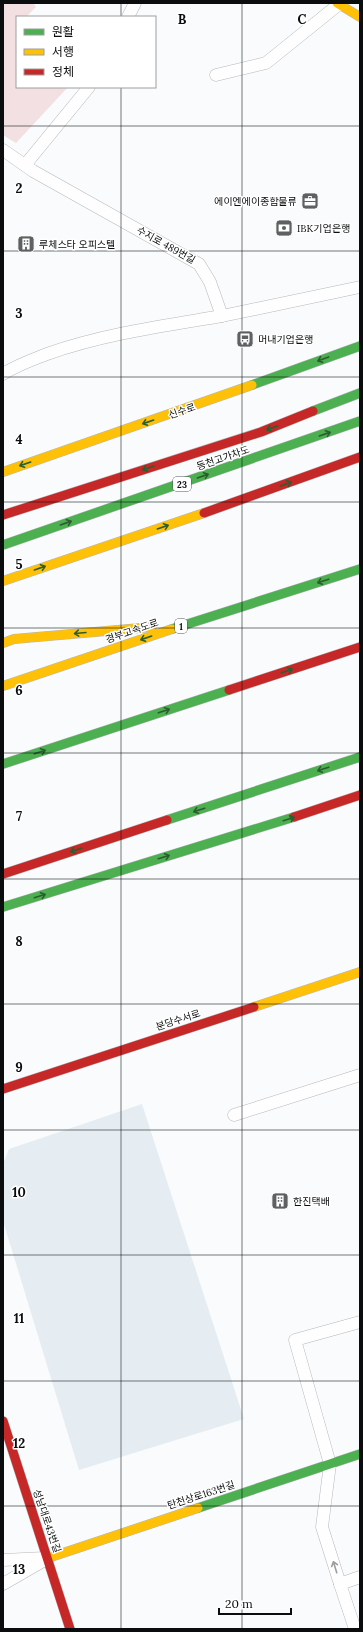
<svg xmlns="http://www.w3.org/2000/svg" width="363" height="1632" font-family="Lora,'Noto Sans KR',serif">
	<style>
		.built { fill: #e6edf2 }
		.green { fill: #f3e0e2 }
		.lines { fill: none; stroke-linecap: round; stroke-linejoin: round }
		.lane-casing { stroke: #b6b8ba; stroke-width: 13 }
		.fast-casing { stroke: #b6b8ba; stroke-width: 10 }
		.slow-casing { stroke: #b6b8ba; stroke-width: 10 }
		.jam-casing { stroke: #b6b8ba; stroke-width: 10 }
		.lane { stroke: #fefeff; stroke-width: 12 }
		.fast { stroke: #4caf50; stroke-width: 9 }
		.slow { stroke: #ffc107; stroke-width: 9 }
		.jam { stroke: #c62828; stroke-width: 9 }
		.fast-bridge-casing { stroke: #b6b8ba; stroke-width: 10; stroke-linecap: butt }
		.fast-bridge { stroke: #4caf50; stroke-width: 9 }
		.oneway { stroke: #2b5e2e }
		.oneway2 { stroke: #9c9d9e }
		.grid { fill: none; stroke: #0a0c0d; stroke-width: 1; stroke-opacity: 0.55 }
		.labels { text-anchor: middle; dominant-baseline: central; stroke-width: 3; stroke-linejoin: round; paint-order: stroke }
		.shield { fill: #fff; stroke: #545556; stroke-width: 1 }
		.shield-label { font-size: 9px; font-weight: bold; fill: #0a0c0d }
		.poi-label { font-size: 10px; fill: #0a0c0d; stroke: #fff; text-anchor: start }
		.street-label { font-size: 10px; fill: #0a0c0d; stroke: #fff }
		.grid-label { font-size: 13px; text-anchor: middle; font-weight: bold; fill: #0a0c0d; stroke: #fff; stroke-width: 3; stroke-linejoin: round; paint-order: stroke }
	</style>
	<rect width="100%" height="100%" fill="#f9fbfd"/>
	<path class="built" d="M142,1104L244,1419L79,1470L3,1221V1164L9,1149Z"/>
	<path class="green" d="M3,3H33L36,7L26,17H17V87H68L16,143L3,135Z"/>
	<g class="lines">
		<g class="lane-casing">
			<g id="lane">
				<path d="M128,17L135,3"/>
				<path d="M216,75L266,63L338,5"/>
				<path d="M3,150L33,171L199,264L210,282L222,316L360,287"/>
				<path d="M25,165L89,87"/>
				<path d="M3,374C17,365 32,360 47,354C104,334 163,326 222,316"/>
				<path d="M234,1115L360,1075"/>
				<path d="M360,1322L295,1340L330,1464L322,1527L340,1584L360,1577"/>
				<path d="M3,1560L45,1558"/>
				<path d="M3,1584L48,1558"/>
				<path d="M340,1584L355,1629"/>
			</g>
		</g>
		<g class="fast-casing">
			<g id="fast">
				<path d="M252,385L360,346"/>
				<path d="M313,411L360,393"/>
				<path d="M172,629L360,569"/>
				<path d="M3,764L229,690"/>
				<path d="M167,820L360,757"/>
				<path d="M3,907L294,817"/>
				<path d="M198,1508L360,1454"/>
			</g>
		</g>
		<g class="slow-casing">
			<g id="slow">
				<path d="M337,3L360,17"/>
				<path d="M3,472L252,385"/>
				<path d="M3,581L204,513"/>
				<path d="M3,643L14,639L152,627"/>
				<path d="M3,686L172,629"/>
				<path d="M254,1007L360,972"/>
				<path d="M48,1558L198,1508"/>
			</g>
		</g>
		<g class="jam-casing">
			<g id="jam">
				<path d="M204,513L360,457"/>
				<path d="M3,515L261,432L313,411"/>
				<path d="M229,690L360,647"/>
				<path d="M294,817L360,795"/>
				<path d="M3,874L167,820"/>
				<path d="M3,1089L254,1007"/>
				<path d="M3,1421L70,1629"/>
			</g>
		</g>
		<use href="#lane" class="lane"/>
		<use href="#fast" class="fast"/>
		<use href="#slow" class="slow"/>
		<use href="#jam" class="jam"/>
		<g class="fast-bridge-casing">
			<path id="fast-bridge" d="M3,545L360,421"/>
		</g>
		<use href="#fast-bridge" class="fast-bridge"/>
	</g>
	<defs><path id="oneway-shaft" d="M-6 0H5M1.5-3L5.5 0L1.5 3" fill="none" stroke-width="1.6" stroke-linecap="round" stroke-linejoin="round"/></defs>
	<g class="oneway">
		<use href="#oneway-shaft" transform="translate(323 359) rotate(160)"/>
		<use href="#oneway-shaft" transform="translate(148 422) rotate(161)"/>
		<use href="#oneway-shaft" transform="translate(272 428) rotate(159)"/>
		<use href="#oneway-shaft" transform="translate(325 434) rotate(-19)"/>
		<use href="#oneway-shaft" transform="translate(25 464) rotate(161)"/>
		<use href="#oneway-shaft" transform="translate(148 468) rotate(162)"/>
		<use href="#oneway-shaft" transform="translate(203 476) rotate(-19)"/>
		<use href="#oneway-shaft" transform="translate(286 484) rotate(-20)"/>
		<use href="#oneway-shaft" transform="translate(66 523) rotate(-19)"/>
		<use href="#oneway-shaft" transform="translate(163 527) rotate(-19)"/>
		<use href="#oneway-shaft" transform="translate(40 568) rotate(-19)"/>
		<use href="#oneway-shaft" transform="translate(323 581) rotate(162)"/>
		<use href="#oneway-shaft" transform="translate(80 633) rotate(175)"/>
		<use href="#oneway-shaft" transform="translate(146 638) rotate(161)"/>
		<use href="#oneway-shaft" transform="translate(287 671) rotate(-18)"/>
		<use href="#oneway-shaft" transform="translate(164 711) rotate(-18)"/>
		<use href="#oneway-shaft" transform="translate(40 752) rotate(-18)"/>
		<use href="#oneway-shaft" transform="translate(323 769) rotate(162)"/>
		<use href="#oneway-shaft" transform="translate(199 810) rotate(162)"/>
		<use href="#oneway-shaft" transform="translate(289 819) rotate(-17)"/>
		<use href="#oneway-shaft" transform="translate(76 850) rotate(162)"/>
		<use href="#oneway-shaft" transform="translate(164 857) rotate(-17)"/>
		<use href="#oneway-shaft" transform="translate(40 896) rotate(-17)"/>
	</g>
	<use class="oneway2" href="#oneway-shaft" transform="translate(335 1567) rotate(-107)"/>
	<path class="grid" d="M121,3V17M242,3V1629M121,87V1629M3,126H360M3,251H360M3,377H360M3,502H360M3,628H360M3,753H360M3,879H360M3,1004H360M3,1130H360M3,1255H360M3,1381H360M3,1506H360"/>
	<defs>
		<g id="office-square" transform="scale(0.9)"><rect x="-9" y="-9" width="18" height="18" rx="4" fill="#5e6061" stroke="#fff"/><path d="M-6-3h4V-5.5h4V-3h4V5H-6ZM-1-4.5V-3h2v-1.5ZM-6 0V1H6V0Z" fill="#fff"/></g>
		<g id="bank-square" transform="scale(0.9)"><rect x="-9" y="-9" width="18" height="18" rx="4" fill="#5e6061" stroke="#fff"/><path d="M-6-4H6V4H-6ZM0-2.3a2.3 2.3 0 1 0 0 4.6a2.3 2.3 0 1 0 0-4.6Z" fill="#fff"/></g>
		<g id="building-square" transform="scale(0.9)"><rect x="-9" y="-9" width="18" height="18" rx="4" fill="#5e6061" stroke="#fff"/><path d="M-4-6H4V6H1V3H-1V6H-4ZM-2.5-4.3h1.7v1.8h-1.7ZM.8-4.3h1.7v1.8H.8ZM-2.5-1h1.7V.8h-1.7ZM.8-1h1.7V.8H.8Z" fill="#fff"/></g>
		<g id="bus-square" transform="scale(0.9)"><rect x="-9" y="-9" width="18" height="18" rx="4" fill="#5e6061" stroke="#fff"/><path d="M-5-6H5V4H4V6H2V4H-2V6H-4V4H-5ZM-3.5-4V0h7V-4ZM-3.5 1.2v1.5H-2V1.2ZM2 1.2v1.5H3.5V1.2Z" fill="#fff"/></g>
	</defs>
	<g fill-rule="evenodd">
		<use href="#office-square" x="310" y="201"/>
		<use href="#bank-square" x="284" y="228"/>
		<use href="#building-square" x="26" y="244"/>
		<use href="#bus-square" x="245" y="339"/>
		<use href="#building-square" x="280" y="1201"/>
	</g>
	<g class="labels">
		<g class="shield">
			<rect x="173" y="477" width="18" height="14" rx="3"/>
			<rect x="175" y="619" width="12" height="14" rx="3"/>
		</g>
		<g class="shield-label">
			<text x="182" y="484">23</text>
			<text x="181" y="626">1</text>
		</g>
		<g class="poi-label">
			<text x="297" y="201" text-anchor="end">에이엔에이종합물류</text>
			<text x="297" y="228">IBK기업은행</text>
			<text x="39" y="244">루체스타 오피스텔</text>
			<text x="258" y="339">머내기업은행</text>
			<text x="293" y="1201">한진택배</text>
		</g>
		<g class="street-label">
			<text transform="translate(166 245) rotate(29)">수지로 489번길</text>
			<text transform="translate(182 411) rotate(-19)">신수로</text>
			<text transform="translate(223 458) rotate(-19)">동천고가차도</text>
			<text transform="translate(132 631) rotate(-19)">경부고속도로</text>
			<text transform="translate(178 1020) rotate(-18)">분당수서로</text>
			<text transform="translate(201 1495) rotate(-18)">탄천상로163번길</text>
			<text transform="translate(47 1521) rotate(71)">성남대로43번길</text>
		</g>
	</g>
	<g class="grid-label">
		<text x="182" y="24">B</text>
		<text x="302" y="24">C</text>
		<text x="19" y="193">2</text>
		<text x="19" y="318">3</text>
		<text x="19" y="444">4</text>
		<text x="19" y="569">5</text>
		<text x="19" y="695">6</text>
		<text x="19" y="821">7</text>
		<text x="19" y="946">8</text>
		<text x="19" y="1072">9</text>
		<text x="19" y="1197">10</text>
		<text x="19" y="1323">11</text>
		<text x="19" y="1448">12</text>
		<text x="19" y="1574">13</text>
	</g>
	<rect width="363" height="1632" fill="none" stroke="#0a0c0d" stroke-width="8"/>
	<rect x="16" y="16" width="140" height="72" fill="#ffffff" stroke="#9d9e9e"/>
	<rect x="24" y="29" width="20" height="6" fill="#4caf50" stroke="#9d9e9e"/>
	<text x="52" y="36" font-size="12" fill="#0a0c0d">원활</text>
	<rect x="24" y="49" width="20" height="6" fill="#ffc107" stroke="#9d9e9e"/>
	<text x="52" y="56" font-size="12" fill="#0a0c0d">서행</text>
	<rect x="24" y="69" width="20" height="6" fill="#c62828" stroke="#9d9e9e"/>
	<text x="52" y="76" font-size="12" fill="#0a0c0d">정체</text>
	<path d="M219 1608v6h72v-6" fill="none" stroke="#0a0c0d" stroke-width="2"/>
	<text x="225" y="1608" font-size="12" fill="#0a0c0d" stroke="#ffffff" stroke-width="3" paint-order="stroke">20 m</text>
</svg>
